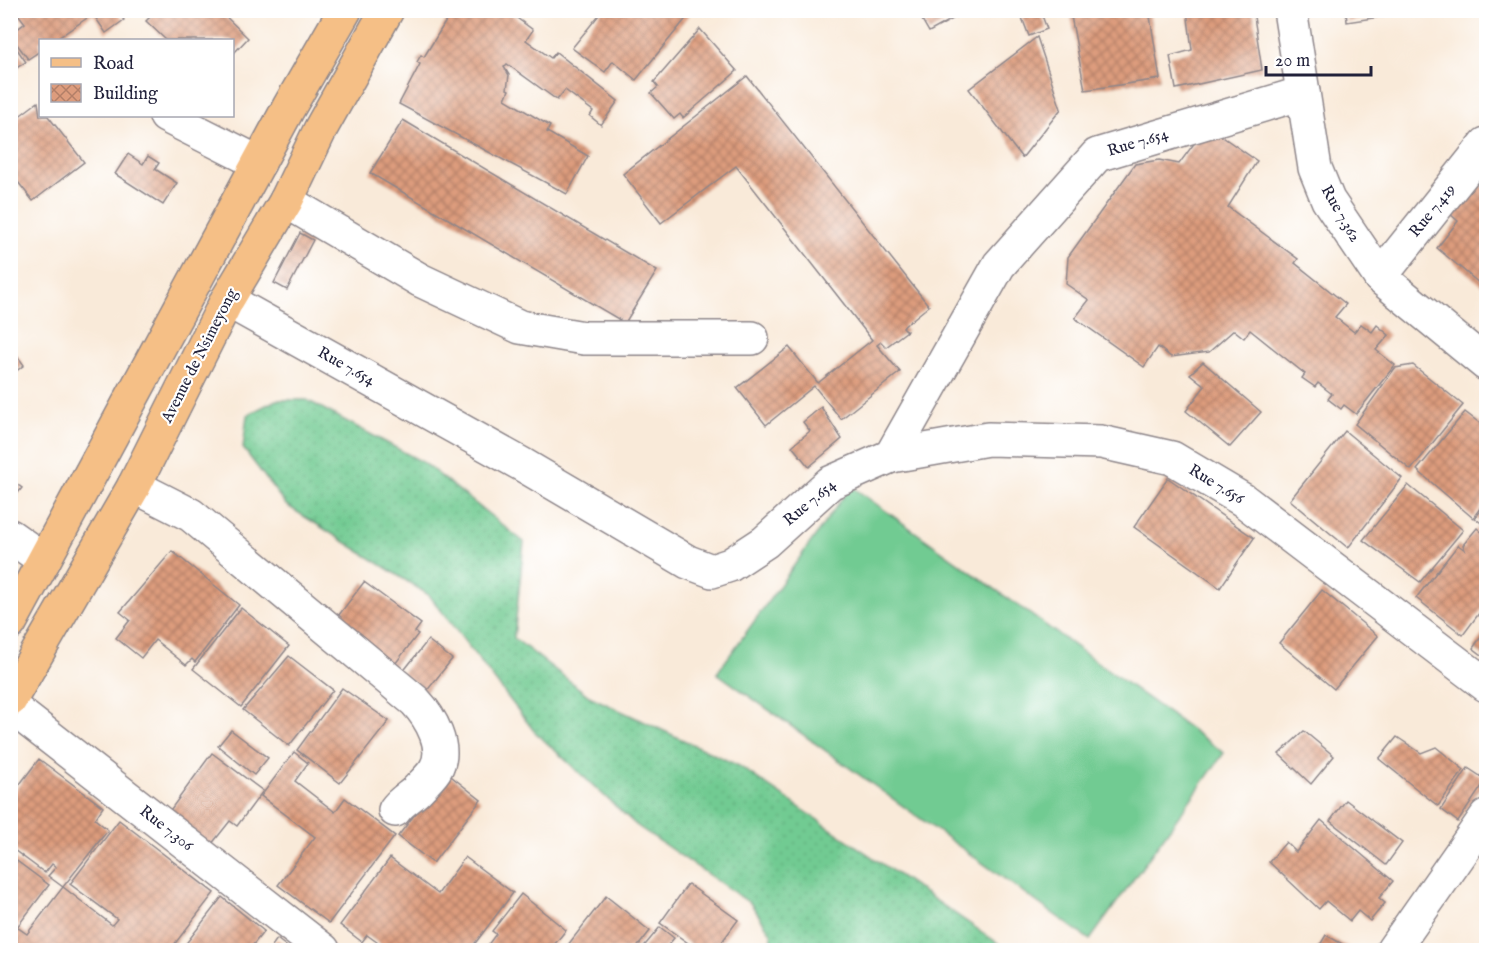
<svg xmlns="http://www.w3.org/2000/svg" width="1497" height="961" font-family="'IM FELL English',serif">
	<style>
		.grass { fill: url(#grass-dots); stroke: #4a7666; stroke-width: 1.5 }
		.pitch { fill: #71cb92; stroke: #4a7666; stroke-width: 1.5 }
		.building { fill: url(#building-cross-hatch) }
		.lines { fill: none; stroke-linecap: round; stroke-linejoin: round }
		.minor-casing { stroke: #8e868a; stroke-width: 36 }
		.major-casing { stroke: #8e868a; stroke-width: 36 }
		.minor { stroke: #fff; stroke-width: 33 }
		.major { stroke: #f5bf86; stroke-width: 33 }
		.labels { text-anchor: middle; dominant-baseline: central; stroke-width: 4.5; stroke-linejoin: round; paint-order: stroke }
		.street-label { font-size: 16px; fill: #22223b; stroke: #fff }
	</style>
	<defs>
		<pattern id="grass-dots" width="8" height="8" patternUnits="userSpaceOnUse" patternTransform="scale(1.5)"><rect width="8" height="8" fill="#71cb92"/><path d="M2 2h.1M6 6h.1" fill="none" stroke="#62ae7f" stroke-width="1.8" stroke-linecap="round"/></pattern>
		<pattern id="building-cross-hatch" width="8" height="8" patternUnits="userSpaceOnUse" patternTransform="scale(1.5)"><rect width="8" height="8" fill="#dd9c7d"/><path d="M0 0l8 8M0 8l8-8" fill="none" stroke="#b37f68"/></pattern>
	</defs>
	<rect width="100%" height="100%" fill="#fff"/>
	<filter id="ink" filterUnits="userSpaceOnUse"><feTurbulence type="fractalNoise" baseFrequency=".0167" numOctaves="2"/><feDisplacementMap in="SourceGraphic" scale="12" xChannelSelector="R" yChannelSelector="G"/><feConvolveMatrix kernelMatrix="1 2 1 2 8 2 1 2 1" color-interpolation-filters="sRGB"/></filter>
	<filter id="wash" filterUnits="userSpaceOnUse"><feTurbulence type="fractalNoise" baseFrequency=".008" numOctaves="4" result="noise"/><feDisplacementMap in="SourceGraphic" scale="24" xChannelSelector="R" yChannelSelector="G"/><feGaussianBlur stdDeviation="1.35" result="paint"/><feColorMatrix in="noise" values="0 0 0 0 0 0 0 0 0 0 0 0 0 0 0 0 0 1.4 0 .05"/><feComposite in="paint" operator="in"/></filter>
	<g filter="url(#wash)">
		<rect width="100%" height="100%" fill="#f9ead9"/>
		<path class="grass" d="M276,400H307L424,463L524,542L514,638L589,696L739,766L1008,950H774L771,933L751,904L636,825L534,731L429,595L286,505L243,448L247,415Z"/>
		<path class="pitch" d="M851,486L1224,753L1090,940L717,673Z"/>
		<g id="blocks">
			<g class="building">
				<path d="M15,10H115L124,20L106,33L93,14L55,40H40V51L28,59L10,35L25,23Z"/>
				<path d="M157,10H219L248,38L232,55V40H166L146,21Z"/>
				<path d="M447,10H506L533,30L526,40L551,58L556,52L618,101L601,125L590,116L593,111L565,90L557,100L507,64L504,67L509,75L507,89L509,90L505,99L550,126L547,132L588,156L567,194L399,104L420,64L417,62L421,55L424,57L446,21L442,19Z"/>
				<path d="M603,10H693L636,80L613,61L605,72L572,48Z"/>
				<path d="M969,10L929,32L917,11L919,10Z"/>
				<path d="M1019,10H1040L1047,29L1029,36Z"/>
				<path d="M1149,10L1160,79L1085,90L1070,11Z"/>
				<path d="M1187,10H1253L1262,70L1176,89L1170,56L1192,50Z"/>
				<path d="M1346,10H1394V12L1386,13V16L1347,22Z"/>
				<path d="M700,29L737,71L683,118L680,114L674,119L651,93L658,87L654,82Z"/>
				<path d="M1037,37L1061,109L1022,158L969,89Z"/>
				<path d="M10,39L26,62L10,72Z"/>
				<path d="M747,76L929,306L903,327L907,331L886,347L881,342L877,345L900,372L841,419L814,386L766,425L737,388L789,347L818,383L872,340L736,166L661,223L623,174Z"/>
				<path d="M38,102L40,116H48L84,162L33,201L10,172V123Z"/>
				<path d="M403,120L657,271L625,323L370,173Z"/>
				<path d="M1207,126L1257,161L1228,207L1298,259L1295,263L1346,304L1335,317L1354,332L1361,324L1372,332L1377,325L1389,335L1376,350L1395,365L1356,414L1344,405L1341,409L1328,399L1332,394L1318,383L1315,387L1302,378L1305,374L1250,330L1244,338L1234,330L1209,352L1171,357L1158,347L1144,367L1075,318L1089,300L1066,284L1068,257L1135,164L1159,160L1179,164Z"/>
				<path d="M128,154L143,164L148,156L159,163L155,169L177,183L163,205L115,174Z"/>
				<path d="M1467,172L1486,189V289L1437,248L1458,221L1440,205Z"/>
				<path d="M300,233L313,240L287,290L274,283Z"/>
				<path d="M10,346L24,365L10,376Z"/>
				<path d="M1203,362L1261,412L1230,447L1186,411L1205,386L1190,374Z"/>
				<path d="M1413,365L1463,405L1411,470L1355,424L1395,368Z"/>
				<path d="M821,407L842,439L809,467L792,446L810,431L803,422Z"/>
				<path d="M1465,412L1486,428V500L1473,518L1417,470Z"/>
				<path d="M1345,431L1402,478L1348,548L1290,500Z"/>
				<path d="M1168,478L1254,538L1220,588L1134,527Z"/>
				<path d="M10,479L22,488L10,503Z"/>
				<path d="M1408,485L1463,530L1420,582L1363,540Z"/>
				<path d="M1486,504V527L1475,518Z"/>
				<path d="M1477,528L1486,536V604L1463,635L1416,598L1458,545L1465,550L1463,545Z"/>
				<path d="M172,551L239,605L195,662L192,659L186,665L155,640L141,658L116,638L130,620L120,612Z"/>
				<path d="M364,582L421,624L415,632L418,634L392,668L332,624Z"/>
				<path d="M1322,590L1378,636L1334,689L1279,643Z"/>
				<path d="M241,608L289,646L241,707L193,669Z"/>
				<path d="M1483,634L1486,636V658L1473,648Z"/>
				<path d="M428,640L452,659L426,692L402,673Z"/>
				<path d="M289,656L333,690L289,746L243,710Z"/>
				<path d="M342,688L389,721L340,783L297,750Z"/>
				<path d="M231,730L268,758L254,775L218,746Z"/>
				<path d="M1304,731L1334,756L1311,784L1279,754Z"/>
				<path d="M1397,737L1421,753L1436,747L1464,770L1438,806L1379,759Z"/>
				<path d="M294,752L308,763L295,781L335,812L345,798L395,836L329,923L278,885L315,837L261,796Z"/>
				<path d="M212,753L263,791L237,826L230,821L211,845L168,813Z"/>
				<path d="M39,759L103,807L95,819L108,830L63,887L48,876L56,867L52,864L45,873L10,847V797Z"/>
				<path d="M1468,768L1486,780L1458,822L1441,809Z"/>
				<path d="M447,773L481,800L433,863L398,836Z"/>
				<path d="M1346,800L1402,843L1386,865L1330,821Z"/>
				<path d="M119,820L214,893L170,950H102L97,946L94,950H22L16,946L10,950V856L49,885L17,927L27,934L63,887L112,925L117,919L70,884Z"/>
				<path d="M1321,820L1393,881L1379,898L1385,903L1370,921L1358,911L1350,921L1326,901L1319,909L1269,862L1286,842L1296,852Z"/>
				<path d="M465,857L513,893L470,950H388L367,935L362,942L340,925L390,858L438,894Z"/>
				<path d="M688,884L738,920L716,950H698L660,923Z"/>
				<path d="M521,894L566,930L550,950H518L515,948L512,950H484L496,934L492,931Z"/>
				<path d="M606,896L650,931L635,950H564Z"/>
				<path d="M222,897L264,931L249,950H181Z"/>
				<path d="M660,927L674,938L664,950H641Z"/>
				<path d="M1326,935L1353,950H1317Z"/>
				<path d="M277,939L291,950H269Z"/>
			</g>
		</g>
	</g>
	<g filter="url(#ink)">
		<use href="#blocks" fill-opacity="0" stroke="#8e868a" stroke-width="1.5"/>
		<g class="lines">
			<g class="minor-casing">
				<g id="minor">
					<path d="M1290,10L1315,168L1328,200L1380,277L1486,364"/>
					<path d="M166,116L259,163"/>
					<path d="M286,201L420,280L520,327L584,338H752"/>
					<path d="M1380,277L1486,144"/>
					<path d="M227,300L523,465L688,562L712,571L730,565L765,542L830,483L891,456L999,265L1097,155L1303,93"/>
					<path d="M891,456L988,439L1101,442L1172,458L1243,500L1486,685"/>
					<path d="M134,486L191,515L415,701C430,717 449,748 435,770C431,776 424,783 419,788C411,797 402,800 395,810"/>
					<path d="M10,536L44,560"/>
					<path d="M10,706L323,950"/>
					<path d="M1393,950L1486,817"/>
				</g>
			</g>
			<g class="major-casing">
				<g id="major">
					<path d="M10,623L289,107L345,10"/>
					<path d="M10,700L134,486L227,300L286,201L321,128L387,10"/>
				</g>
			</g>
			<use href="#minor" class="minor"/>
			<use href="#major" class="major"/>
		</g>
	</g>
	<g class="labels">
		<g class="street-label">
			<text transform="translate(1138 143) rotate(-17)">Rue 7.654</text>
			<text transform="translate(1433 211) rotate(-51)">Rue 7.419</text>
			<text transform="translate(1340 214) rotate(60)">Rue 7.362</text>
			<text transform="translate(200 356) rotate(-63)">Avenue de Nsimeyong</text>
			<text transform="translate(346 367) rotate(29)">Rue 7.654</text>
			<text transform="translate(1216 485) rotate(31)">Rue 7.656</text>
			<text transform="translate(810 503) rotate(-40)">Rue 7.654</text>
			<text transform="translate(166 829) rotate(38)">Rue 7.306</text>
		</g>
	</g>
	<rect width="1497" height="961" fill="none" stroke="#fff" stroke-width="36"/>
	<rect x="39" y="39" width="195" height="78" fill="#ffffff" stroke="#a7a7b1" stroke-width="1.5"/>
	<rect x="51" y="58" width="30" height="9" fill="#f5bf86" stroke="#a7a7b1" stroke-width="1.5"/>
	<text x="93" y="69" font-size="18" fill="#22223b">Road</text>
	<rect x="51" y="84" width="30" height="18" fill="url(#building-cross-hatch)" stroke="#a7a7b1" stroke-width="1.5"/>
	<text x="93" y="99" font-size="18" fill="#22223b">Building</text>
	<path d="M1266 66v9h105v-9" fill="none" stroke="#22223b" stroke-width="3"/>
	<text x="1275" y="66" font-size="18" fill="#22223b" stroke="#ffffff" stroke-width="4.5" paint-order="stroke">20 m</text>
</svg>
